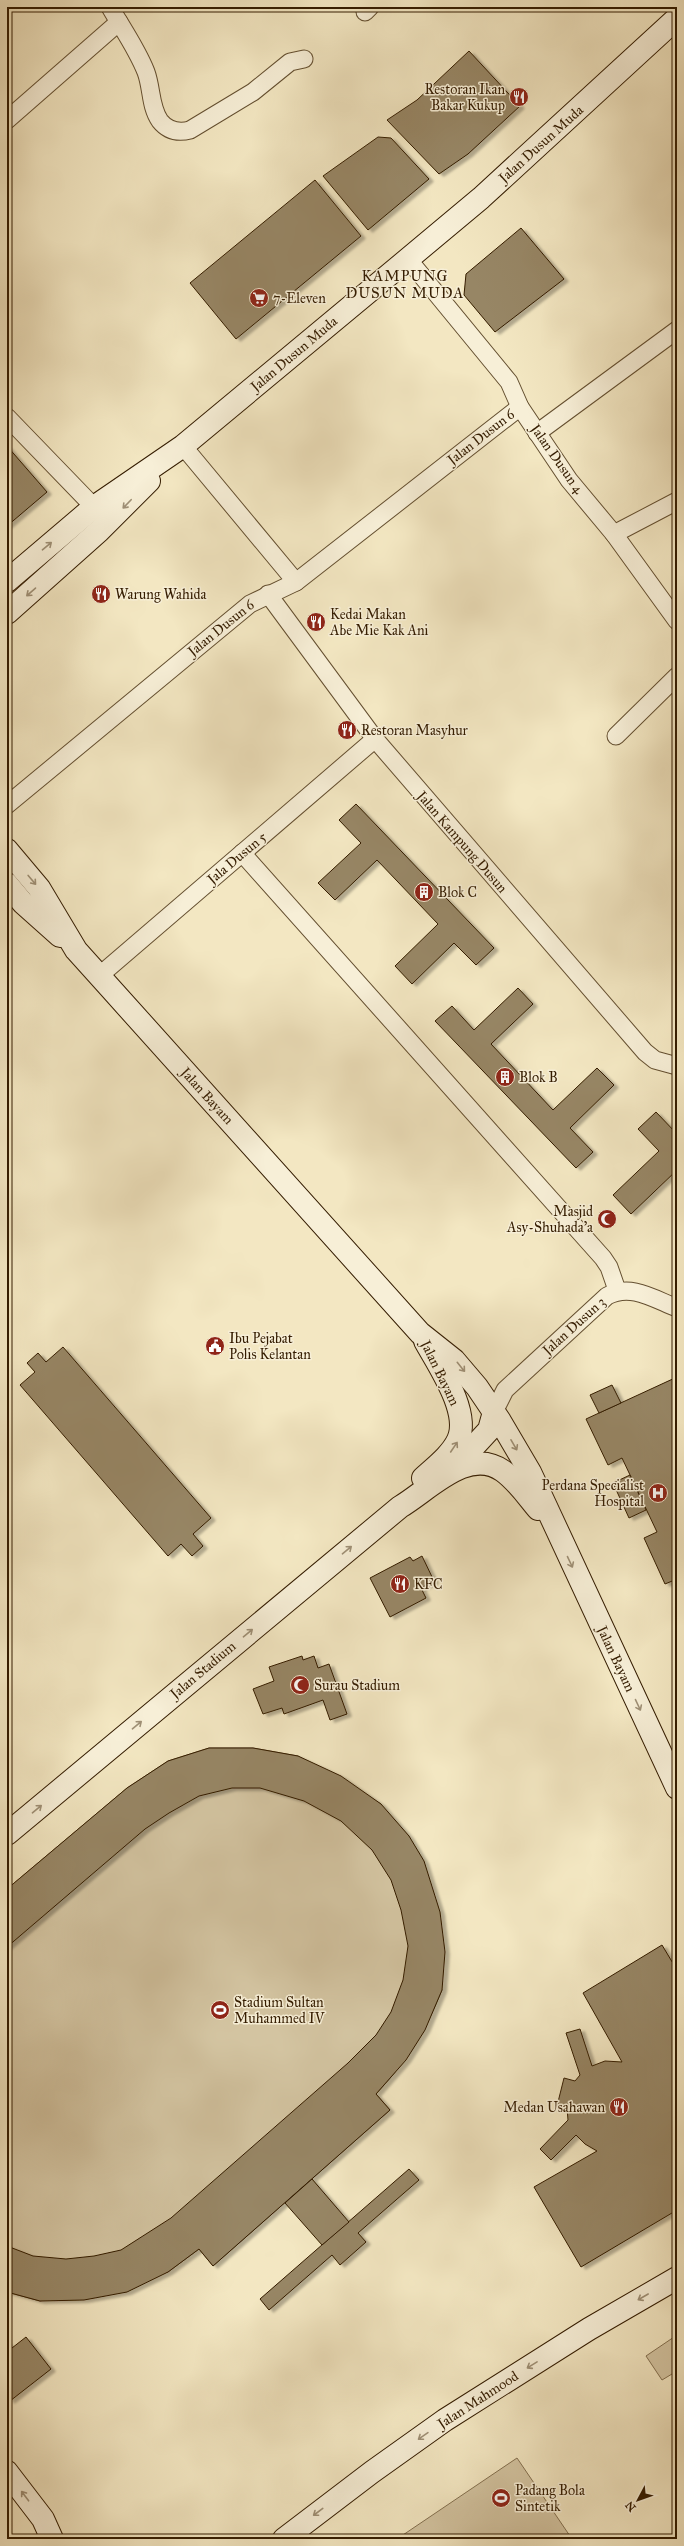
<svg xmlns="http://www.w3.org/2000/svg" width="684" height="2546" font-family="'IM FELL Great Primer',serif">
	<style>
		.green { fill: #d3c4a1; stroke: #847050 }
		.building { fill: #978665; stroke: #341c00; filter: url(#shadow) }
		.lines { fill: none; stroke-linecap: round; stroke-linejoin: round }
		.street-casing { stroke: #644f30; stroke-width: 19 }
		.secondary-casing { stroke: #341c00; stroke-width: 24 }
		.street { stroke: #f7efd7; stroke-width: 17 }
		.secondary { stroke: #f7efd7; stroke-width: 22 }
		.oneway { stroke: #9f9076 }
		.labels { text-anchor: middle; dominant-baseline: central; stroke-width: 3; stroke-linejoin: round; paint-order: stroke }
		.poi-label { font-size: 14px; fill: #341c00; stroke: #f7efd7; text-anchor: start }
		.street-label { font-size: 14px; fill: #341c00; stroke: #f7efd7 }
		.neighbourhood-label { font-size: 15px; letter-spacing: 1px; fill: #341c00; stroke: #f7efd7 }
	</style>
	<defs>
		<filter id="shadow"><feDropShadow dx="4.5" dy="2.5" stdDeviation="1" flood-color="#0004"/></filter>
	</defs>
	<rect width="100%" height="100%" fill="#f3e7c2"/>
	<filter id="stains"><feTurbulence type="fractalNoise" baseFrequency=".005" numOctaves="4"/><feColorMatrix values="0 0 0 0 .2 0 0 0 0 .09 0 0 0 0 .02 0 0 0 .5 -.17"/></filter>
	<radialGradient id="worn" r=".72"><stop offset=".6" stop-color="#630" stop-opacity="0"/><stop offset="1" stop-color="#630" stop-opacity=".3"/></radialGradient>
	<g class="green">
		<path d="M209,1748H253L298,1756L381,1804L442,1990C423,2036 409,2058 376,2094L390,2110L213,2266L199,2249L168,2272L40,2301L7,2292V1889L127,1788L168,1761Z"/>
		<path d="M677,2335V2371L662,2380L646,2356Z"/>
		<path d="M517,2458L572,2539H397Z"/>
	</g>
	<g class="building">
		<path d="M469,51L520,106L468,154L439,174L387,120L417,100Z"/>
		<path d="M378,137L391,138L429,179L368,230L323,176Z"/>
		<path d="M315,180L361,236L236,339L190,283Z"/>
		<path d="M521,228L564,279L495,332L464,295L466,274Z"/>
		<path d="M7,446L47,492L7,526Z"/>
		<path d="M356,804L494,948L476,965L454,943L412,984L395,966L438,924L377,860L335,900L318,883L361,843L339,820Z"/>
		<path d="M518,988L533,1004L491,1044L553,1110L597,1068L614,1085L570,1128L593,1152L576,1168L435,1021L452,1006L474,1030Z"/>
		<path d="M656,1112L677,1134V1170L631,1214L613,1195L659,1151L638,1129Z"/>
		<path d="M63,1347L211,1518L193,1534L203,1546L192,1556L181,1544L168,1556L20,1385L35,1372L27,1363L38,1353L46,1362Z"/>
		<path d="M677,1377V1579L665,1584L644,1538L657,1532L622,1458L608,1465L586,1419Z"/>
		<path d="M612,1385L621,1403L599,1413L590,1395Z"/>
		<path d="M630,1475L646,1510L629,1518L613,1483Z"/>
		<path d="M422,1556L434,1581L421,1588L426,1598L390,1617L370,1578L410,1557L413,1561Z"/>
		<path d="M302,1656L303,1660L314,1656L318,1668L329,1664L347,1714L330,1720L323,1700L284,1714L282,1708L263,1714L253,1689L274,1681L269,1667Z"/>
		<path d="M209,1748H253L298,1756L341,1776L381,1804L409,1836L424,1861L440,1912L445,1952L442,1990L425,2030L406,2060L376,2094L390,2110L213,2266L199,2249L168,2272L127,2292L84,2300L40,2301L7,2292V2246L33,2256L66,2259L94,2256L121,2250L171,2218L348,2063L376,2035L391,2012L403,1980L408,1946L401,1910L391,1880L372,1850L341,1821L304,1801L260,1788H232L199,1796L169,1813L145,1829L7,1947V1889L127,1788L168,1761Z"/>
		<path d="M662,1945L677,1970V2210L581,2267L534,2187L597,2151L585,2144L576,2135L551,2160L540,2149L568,2120L567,2108L557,2106L564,2078L575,2081L580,2075L566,2033L580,2029L592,2066L605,2061L622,2062L583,1993Z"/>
		<path d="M409,2169L419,2180L358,2233L366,2242L340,2265L332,2255L269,2310L260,2299Z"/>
		<path d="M312,2179L349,2222L322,2245L285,2203Z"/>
		<path d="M26,2337L51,2369L10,2401L7,2396V2342L12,2348Z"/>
	</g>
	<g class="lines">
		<g class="street-casing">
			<g id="street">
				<path d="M110,7C122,28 137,49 146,72C152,88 150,107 160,121C168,131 178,133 190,130L253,92L290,62L304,59"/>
				<path d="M365,12L370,7"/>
				<path d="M7,120L119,22"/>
				<path d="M408,259L509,382L520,407L569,480L614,534L677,621"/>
				<path d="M7,417L94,507"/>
				<path d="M537,433L677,330"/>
				<path d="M183,446L296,582"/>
				<path d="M614,534L677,501"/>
				<path d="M268,594L375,739L645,1052L655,1060L677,1066"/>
				<path d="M616,736L677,676"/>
				<path d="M7,805L250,604L296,582L520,407"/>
				<path d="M242,853L603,1258L609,1267L617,1290"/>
				<path d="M99,976L375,739"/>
				<path d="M494,1412L505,1390L607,1296C631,1283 654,1299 677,1308"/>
			</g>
		</g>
		<g class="secondary-casing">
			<g id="secondary">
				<path d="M7,581L94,507L183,446L408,259L481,198L677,18"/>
				<path d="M7,613L99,531L149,481"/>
				<path d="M7,850L39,888L76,950L112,990L420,1333L454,1360L477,1387L500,1421L530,1472L677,1788"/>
				<path d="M7,884L23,903L60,936"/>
				<path d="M454,1468L489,1430L494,1412"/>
				<path d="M423,1478C435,1467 451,1455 458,1440C471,1412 438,1365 425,1341"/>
				<path d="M7,1834L400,1507C429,1490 468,1446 503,1471C517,1481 527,1496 538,1509"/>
				<path d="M7,2472L43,2519L52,2539"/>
				<path d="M284,2539L372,2472L445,2420L589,2329L677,2278"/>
			</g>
		</g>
		<use href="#street" class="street"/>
		<use href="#secondary" class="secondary"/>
	</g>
	<defs><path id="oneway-shaft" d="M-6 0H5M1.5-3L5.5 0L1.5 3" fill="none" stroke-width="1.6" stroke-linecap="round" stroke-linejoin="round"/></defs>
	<g class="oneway">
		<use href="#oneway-shaft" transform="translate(127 504) rotate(134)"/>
		<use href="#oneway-shaft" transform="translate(47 546) rotate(-40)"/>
		<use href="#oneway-shaft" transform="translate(31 592) rotate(139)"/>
		<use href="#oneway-shaft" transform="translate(32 880) rotate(50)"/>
		<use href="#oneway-shaft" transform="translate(461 1367) rotate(51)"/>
		<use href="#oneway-shaft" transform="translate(514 1445) rotate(60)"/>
		<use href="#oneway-shaft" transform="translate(454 1447) rotate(-56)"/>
		<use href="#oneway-shaft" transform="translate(347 1550) rotate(-40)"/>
		<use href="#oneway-shaft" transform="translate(570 1562) rotate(65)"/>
		<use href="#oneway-shaft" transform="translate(248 1633) rotate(-40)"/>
		<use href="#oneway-shaft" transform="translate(638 1705) rotate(65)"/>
		<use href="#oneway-shaft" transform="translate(137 1725) rotate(-40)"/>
		<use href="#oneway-shaft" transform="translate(37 1809) rotate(-40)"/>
		<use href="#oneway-shaft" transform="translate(643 2297) rotate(150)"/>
		<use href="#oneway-shaft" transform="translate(532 2365) rotate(148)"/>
		<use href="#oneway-shaft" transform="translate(423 2436) rotate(145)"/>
		<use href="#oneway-shaft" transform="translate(25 2496) rotate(-127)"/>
		<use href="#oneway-shaft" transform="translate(318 2512) rotate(143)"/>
	</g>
	<defs>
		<g id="restaurant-disc" transform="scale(1)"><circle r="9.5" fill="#8f2418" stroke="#f7efd7"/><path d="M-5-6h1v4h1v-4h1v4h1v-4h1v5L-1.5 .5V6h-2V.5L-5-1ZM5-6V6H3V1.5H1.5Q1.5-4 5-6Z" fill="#fff"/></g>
		<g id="supermarket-disc" transform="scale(1)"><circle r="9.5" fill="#8f2418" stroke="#f7efd7"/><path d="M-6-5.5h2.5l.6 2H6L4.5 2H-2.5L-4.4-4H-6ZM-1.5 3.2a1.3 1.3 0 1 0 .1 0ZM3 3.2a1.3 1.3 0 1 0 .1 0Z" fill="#fff"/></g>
		<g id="building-disc" transform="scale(1)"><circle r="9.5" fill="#8f2418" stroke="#f7efd7"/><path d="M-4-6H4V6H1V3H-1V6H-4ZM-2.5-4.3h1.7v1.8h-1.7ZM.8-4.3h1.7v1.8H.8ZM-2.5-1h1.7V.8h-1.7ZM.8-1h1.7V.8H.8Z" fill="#fff"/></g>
		<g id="mosque-disc" transform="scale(1)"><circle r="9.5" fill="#8f2418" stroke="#f7efd7"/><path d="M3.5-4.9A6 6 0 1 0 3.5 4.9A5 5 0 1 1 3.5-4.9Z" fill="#fff"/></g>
		<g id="civic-disc" transform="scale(1)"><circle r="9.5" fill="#8f2418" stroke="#f7efd7"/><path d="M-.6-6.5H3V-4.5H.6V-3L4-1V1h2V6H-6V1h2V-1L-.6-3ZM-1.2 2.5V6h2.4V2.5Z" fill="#fff"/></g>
		<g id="hospital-disc" transform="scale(1)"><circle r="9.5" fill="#8f2418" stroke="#f7efd7"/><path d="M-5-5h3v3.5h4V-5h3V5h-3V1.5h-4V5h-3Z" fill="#fff"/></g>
		<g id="stadium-disc" transform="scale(1)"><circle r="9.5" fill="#8f2418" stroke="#f7efd7"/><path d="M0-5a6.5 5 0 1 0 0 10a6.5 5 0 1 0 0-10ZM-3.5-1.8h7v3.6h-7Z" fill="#fff"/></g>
	</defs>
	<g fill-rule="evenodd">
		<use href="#restaurant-disc" x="519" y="97"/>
		<use href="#supermarket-disc" x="259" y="298"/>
		<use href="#restaurant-disc" x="101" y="594"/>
		<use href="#restaurant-disc" x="316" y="622"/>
		<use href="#restaurant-disc" x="347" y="730"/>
		<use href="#building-disc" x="424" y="892"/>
		<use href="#building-disc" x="505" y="1077"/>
		<use href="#mosque-disc" x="607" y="1219"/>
		<use href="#civic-disc" x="215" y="1346"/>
		<use href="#hospital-disc" x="658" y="1493"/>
		<use href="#restaurant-disc" x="400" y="1584"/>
		<use href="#mosque-disc" x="300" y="1685"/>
		<use href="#stadium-disc" x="220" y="2010"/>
		<use href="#restaurant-disc" x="619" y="2107"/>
		<use href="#stadium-disc" x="501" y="2498"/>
	</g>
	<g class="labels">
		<g class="poi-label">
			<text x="505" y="89" text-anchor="end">Restoran Ikan<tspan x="505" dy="16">Bakar Kukup</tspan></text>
			<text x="273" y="298">7-Eleven</text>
			<text x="115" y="594">Warung Wahida</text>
			<text x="330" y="614">Kedai Makan<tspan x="330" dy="16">Abe Mie Kak Ani</tspan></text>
			<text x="361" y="730">Restoran Masyhur</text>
			<text x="438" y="892">Blok C</text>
			<text x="519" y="1077">Blok B</text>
			<text x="593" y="1211" text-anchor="end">Masjid<tspan x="593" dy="16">Asy-Shuhada'a</tspan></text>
			<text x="229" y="1338">Ibu Pejabat<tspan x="229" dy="16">Polis Kelantan</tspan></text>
			<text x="644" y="1485" text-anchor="end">Perdana Specialist<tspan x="644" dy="16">Hospital</tspan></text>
			<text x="414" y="1584">KFC</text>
			<text x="314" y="1685">Surau Stadium</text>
			<text x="234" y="2002">Stadium Sultan<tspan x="234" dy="16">Muhammed IV</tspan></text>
			<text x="605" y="2107" text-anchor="end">Medan Usahawan</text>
			<text x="515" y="2490">Padang Bola<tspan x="515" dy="16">Sintetik</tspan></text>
		</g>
		<g class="street-label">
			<text transform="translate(541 144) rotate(-42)">Jalan Dusun Muda</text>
			<text transform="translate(294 354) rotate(-40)">Jalan Dusun Muda</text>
			<text transform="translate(481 437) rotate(-38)">Jalan Dusun 6</text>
			<text transform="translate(557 459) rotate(55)">Jalan Dusun 4</text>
			<text transform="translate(221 628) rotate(-39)">Jalan Dusun 6</text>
			<text transform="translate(462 842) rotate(49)">Jalan Kampung Dusun</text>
			<text transform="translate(237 858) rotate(-40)">Jala Dusun 5</text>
			<text transform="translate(207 1096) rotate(48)">Jalan Bayam</text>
			<text transform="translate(574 1326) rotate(-42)">Jalan Dusun 3</text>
			<text transform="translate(440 1373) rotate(64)">Jalan Bayam</text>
			<text transform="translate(616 1659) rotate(65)">Jalan Bayam</text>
			<text transform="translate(203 1670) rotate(-40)">Jalan Stadium</text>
			<text transform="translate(478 2400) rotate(-33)">Jalan Mahmood</text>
		</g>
		<g class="neighbourhood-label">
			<text x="405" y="276">KAMPUNG<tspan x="405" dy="17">DUSUN MUDA</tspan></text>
		</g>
	</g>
	<rect width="684" height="2546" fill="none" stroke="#f3e7c2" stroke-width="24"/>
	<rect x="8" y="8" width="668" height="2530" fill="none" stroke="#341c00" stroke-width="2"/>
	<rect x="12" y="12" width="660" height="2522" fill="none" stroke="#341c00"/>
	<g transform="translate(638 2500) rotate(229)" stroke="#f7efd7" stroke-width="3" paint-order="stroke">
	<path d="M0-3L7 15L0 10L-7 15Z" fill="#341c00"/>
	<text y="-6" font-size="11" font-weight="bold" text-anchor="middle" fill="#341c00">N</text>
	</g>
	<rect width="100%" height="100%" filter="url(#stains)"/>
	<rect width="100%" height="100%" fill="url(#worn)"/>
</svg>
